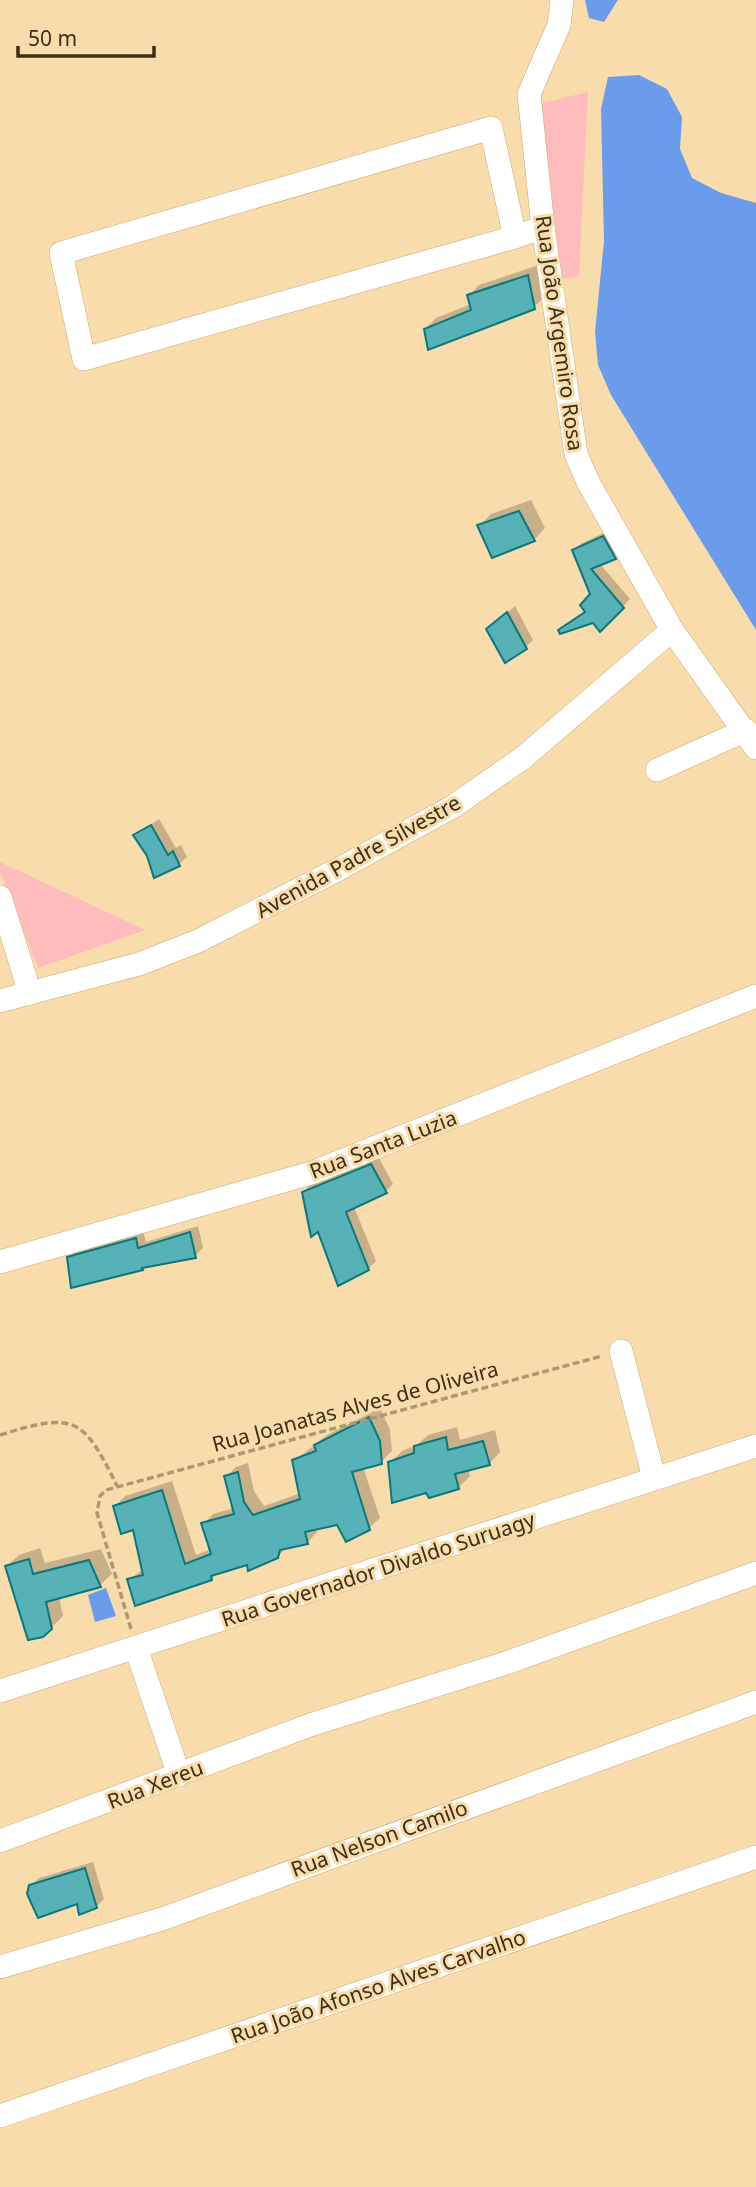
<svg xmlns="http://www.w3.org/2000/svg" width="756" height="2187" font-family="'Noto Sans',sans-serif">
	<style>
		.green { fill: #ffbcbc }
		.water { fill: #6b9ceb }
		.shadow { fill: #0003 }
		.building { fill: #57b2b7; stroke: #09787d; stroke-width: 2 }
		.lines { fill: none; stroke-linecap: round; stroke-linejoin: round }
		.minor-casing { stroke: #cba86d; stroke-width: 24 }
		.path { stroke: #af9871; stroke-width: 3.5; stroke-dasharray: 7 3.5; stroke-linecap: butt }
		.minor { stroke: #fff; stroke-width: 23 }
		.labels { text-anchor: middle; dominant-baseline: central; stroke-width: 6; stroke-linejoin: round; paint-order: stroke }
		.street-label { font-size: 21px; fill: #3d2e16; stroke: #f9dcac }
	</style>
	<rect width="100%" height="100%" fill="#f9dcac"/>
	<g class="green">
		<path d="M588,92L579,276L560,279L538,104Z"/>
		<path d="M0,862L145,930L38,968L0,872Z"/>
	</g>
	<g class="water">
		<path d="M618,0L604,22L589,18L585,0Z"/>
		<path d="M639,75L667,89L682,117L680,149L692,178L721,193L756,203V630L611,395L598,365L595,332L604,241L601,109L608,77Z"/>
		<path d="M106,1588L116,1616L95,1622L88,1595Z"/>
	</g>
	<g class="shadow">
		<path d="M539,265L545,296L534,307L425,329L436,318L471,304L469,295L479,285Z"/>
		<path d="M531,500L545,528L534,540L480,525L491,514Z"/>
		<path d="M610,530L622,550L600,564L630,599L600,630L593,621L560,630L586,610L592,594L574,550L582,543Z"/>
		<path d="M515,606L533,640L525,648L496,622Z"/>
		<path d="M159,819L176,848L181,845L187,857L179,864L148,855L136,835Z"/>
		<path d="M379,1158L393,1184L386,1191L354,1207L376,1261L368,1269L303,1192L311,1184Z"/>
		<path d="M198,1226L203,1248L195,1256L146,1265L142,1269L69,1258L77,1250L143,1231L146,1242Z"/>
		<path d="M380,1408L390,1430L392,1451L381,1462L363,1467L380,1518L369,1528L338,1523L316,1528L317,1532L307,1543L287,1547L277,1557L218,1572L211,1579L129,1580L143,1569L134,1528L115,1506L125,1496L172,1481L196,1555L211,1549L203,1524L213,1514L234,1508L226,1477L236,1467L248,1463L254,1491L264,1506L301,1493L294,1461L327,1435Z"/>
		<path d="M457,1427L460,1440L495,1430L500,1452L489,1464L468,1469L470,1476L458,1488L390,1463L402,1451L417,1445L428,1435Z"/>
		<path d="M40,1548L45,1563L101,1549L112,1574L100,1585L59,1597L63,1616L51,1628L7,1566L19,1555Z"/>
		<path d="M93,1862L104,1899L96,1907L31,1886L39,1878Z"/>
	</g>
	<g class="building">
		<path d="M528,275L535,309L428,350L424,329L471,310L467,295Z"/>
		<path d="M519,511L535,541L492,558L477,525Z"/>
		<path d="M603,536L616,559L591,569L624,608L600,632L593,623L560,634L558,630L585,612L580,605L590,594L572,550Z"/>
		<path d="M507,612L527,649L505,663L486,629Z"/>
		<path d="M151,825L168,855L173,851L180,866L154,878L147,856L133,835Z"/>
		<path d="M371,1164L387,1193L346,1212L369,1270L338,1286L318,1232L311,1237L302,1192Z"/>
		<path d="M190,1232L196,1258L142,1268L143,1270L71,1288L67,1257L136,1238L138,1248Z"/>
		<path d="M369,1417L380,1441L382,1464L352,1472L370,1530L346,1542L337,1525L305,1532L308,1544L280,1550L278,1558L248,1571L247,1565L211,1576L212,1580L135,1606L127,1579L143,1575L133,1530L121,1534L113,1506L162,1490L185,1564L211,1554L201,1523L234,1514L224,1476L238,1472L244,1502L253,1515L300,1499L292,1460L316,1451L314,1445Z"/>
		<path d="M446,1437L448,1450L483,1441L490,1465L455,1474L459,1489L429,1498L426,1493L392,1503L388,1462L414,1453V1446Z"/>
		<path d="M29,1559L33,1574L89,1560L101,1587L46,1602L52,1629L43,1637L28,1640L5,1566Z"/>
		<path d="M85,1868L97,1908L79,1915L77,1904L38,1918L27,1894L29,1885Z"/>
	</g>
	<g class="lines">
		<g class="minor-casing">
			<g id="minor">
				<path d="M562,0L559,25L529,94L543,227L576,454L588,482L672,630L756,748"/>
				<path d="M515,237L491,128L61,253L84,359L515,237L543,227"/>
				<path d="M657,770L746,730"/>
				<path d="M0,897L30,993"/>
				<path d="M0,1001L139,964L198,941L337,870L454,806L524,757L672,630"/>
				<path d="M0,1262L311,1173L756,996"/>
				<path d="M621,1351L654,1478"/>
				<path d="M136,1648L179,1775"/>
				<path d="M0,1691L756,1446"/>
				<path d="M0,1841L310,1725L503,1664L756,1573"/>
				<path d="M0,1967L162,1919L756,1702"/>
				<path d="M0,2116L756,1857"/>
			</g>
		</g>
		<g class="path">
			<path d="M0,1435C74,1412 83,1416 117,1486"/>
			<path d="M131,1629L97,1513L100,1496L106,1490L602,1356"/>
		</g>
		<use href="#minor" class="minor"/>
	</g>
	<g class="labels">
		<g class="street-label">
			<text transform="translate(560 333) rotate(82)">Rua João Argemiro Rosa</text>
			<text transform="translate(358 856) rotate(-29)">Avenida Padre Silvestre</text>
			<text transform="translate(383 1144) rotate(-21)">Rua Santa Luzia</text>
			<text transform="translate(355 1406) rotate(-15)">Rua Joanatas Alves de Oliveira</text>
			<text transform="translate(378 1569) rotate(-18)">Rua Governador Divaldo Suruagy</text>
			<text transform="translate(155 1784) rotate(-21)">Rua Xereu</text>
			<text transform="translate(379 1838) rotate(-20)">Rua Nelson Camilo</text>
			<text transform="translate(378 1986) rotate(-19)">Rua João Afonso Alves Carvalho</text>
		</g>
	</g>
	<path d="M18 46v10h136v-10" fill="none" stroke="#3d2e16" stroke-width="3.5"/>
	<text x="28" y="46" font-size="21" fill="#3d2e16" stroke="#f9dcac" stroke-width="5" paint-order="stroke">50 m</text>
</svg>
